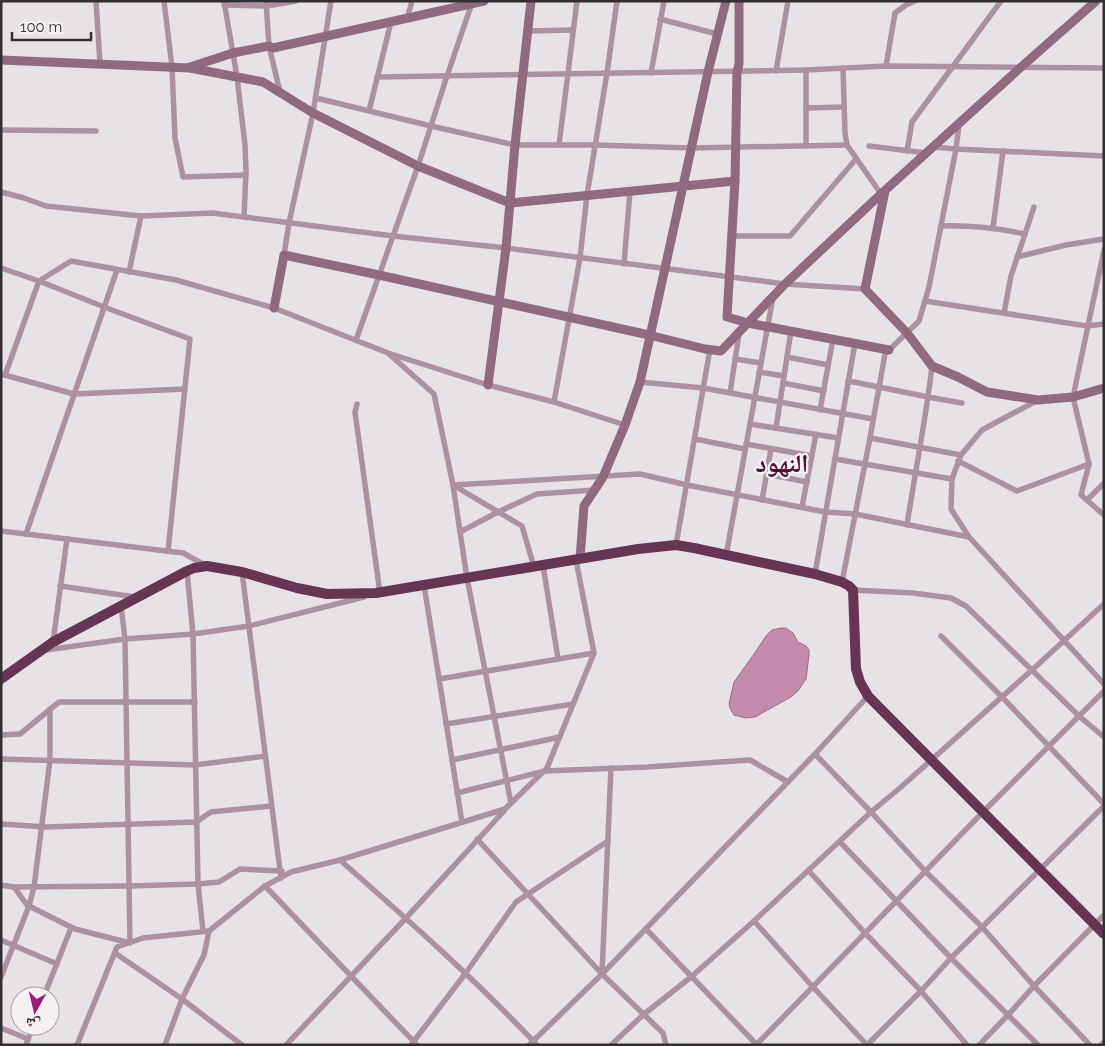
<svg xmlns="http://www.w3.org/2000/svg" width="1105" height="1046" font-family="Raleway,'Noto Naskh Arabic',sans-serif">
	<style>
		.water { fill: #c48aac; stroke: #986f87 }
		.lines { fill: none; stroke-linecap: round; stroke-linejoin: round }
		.street { stroke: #ac92a0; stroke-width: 5.5 }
		.secondary { stroke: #8f6a80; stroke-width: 9 }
		.highway { stroke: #673554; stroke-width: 10 }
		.labels { text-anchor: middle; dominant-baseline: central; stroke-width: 4.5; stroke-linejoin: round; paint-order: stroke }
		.town-label { font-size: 25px; font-weight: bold; fill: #4c1139; stroke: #f5f0f2 }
	</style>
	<rect width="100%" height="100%" fill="#e7e2e5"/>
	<path class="water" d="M781,628H786L793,633L798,642L806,646L809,650V655L806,679L798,691L791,697L755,717L746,718L734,715L730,708L729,704L734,682L754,654L766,636L772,630Z"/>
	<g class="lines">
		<g class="street">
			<path d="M96,1L100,63"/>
			<path d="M164,1L172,67L175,138L183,177L246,175"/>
			<path d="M224,1L237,77L245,145L246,171L244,217"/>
			<path d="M266,1L269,46L280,92"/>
			<path d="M224,5L267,6L296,1"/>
			<path d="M407,19L412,1"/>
			<path d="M660,19L717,34"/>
			<path d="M528,31L573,30"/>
			<path d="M886,66L895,13L906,5L915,1"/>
			<path d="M843,68L845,133L847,145L881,194"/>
			<path d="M776,71L788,1"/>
			<path d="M651,73L664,1"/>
			<path d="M377,77L806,70L886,66L1104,68"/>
			<path d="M316,98L431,126L515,145H595L692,148L847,145"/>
			<path d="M806,108L844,107"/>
			<path d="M369,111L391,22"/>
			<path d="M1,130L96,131"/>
			<path d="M559,145L577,1"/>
			<path d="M806,146V70"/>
			<path d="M869,146L927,153"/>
			<path d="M934,147L956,149L1104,156"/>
			<path d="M907,151L912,122L1001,1"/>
			<path d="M1,192L24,198L46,206L141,216L212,213L393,236L506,248L785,284L865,289"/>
			<path d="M941,226C970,225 997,228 1025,234"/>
			<path d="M993,228L1003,151"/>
			<path d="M732,236H790L856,159"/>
			<path d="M1104,250L1073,397L1089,464L1081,495L1104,515"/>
			<path d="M284,255L289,223L313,113L331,1"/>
			<path d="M1017,257L1066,245L1104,239"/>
			<path d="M624,264L630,191"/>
			<path d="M1,268L39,281L71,261L176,280L274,308L388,353L434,394L453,485L522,526L534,567"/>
			<path d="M129,272L141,216"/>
			<path d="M925,301L1087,326L1104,324"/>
			<path d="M1004,313L1011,276L1034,207"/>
			<path d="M356,340L418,166L447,76L472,3"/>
			<path d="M391,354L488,385L554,402L625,425"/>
			<path d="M787,357L828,365"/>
			<path d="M735,359L761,363"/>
			<path d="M759,372L784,376"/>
			<path d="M1,374L74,394L185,389"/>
			<path d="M5,375L39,281L104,307L190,339L168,551"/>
			<path d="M848,381C886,388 924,397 962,403"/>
			<path d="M640,382L703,388L873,419"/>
			<path d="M783,383L824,391"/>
			<path d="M730,393L739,334"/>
			<path d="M1038,400L982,430L961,455L952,479L951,509L969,537L1104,684"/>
			<path d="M554,402L580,258L587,195L607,73L617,1"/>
			<path d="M357,404L355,412L380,593"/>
			<path d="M820,410L833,339"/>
			<path d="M750,424L838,438"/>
			<path d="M776,428L791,331"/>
			<path d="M870,438L961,455"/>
			<path d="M695,439L745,449"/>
			<path d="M746,444L812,456"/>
			<path d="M835,459L952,479"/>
			<path d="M958,461L1017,491L1089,464"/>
			<path d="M767,474L807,482"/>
			<path d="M762,500L771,449"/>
			<path d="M1087,500L1104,483"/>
			<path d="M802,507L816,434"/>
			<path d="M907,525C915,472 926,419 932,366"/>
			<path d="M1,531L183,553L205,565"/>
			<path d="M460,532L498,512L537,494L595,490"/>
			<path d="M26,534L117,270"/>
			<path d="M676,545L710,349"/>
			<path d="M726,556L773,297"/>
			<path d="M543,565L558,659"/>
			<path d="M187,571L193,634L198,884L203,931"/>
			<path d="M242,572L281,878"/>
			<path d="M815,574L855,343"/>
			<path d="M842,582L870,438L885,354L919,321L929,287L956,149L959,125"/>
			<path d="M424,585L462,822"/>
			<path d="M60,586L135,597"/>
			<path d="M853,590L913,593L951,598L966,606L1079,716L1104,737"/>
			<path d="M941,636L1002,697L1104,804"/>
			<path d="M53,642L67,539"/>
			<path d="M46,650L125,639L193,634L249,626L364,597"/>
			<path d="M439,679L594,653"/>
			<path d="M446,724L573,704"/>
			<path d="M1,735L20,734L59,702H195"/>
			<path d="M815,754L871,812L926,872L982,927L1034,986L1090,1045"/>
			<path d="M1,759L195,765L265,756"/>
			<path d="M452,760L560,737"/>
			<path d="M611,768L602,974L663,1033L666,1045"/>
			<path d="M457,793L545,771L647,767L750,760L788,782"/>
			<path d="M511,803L467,578L453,485L640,474L687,485L825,512L855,514L969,537"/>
			<path d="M1,824L46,827L196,822L211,812L271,806"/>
			<path d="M477,839L602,974"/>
			<path d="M840,842L951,958L1038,1045"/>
			<path d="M340,860C407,919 475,979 537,1045"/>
			<path d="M809,871L865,933L921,991L967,1045"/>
			<path d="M1,885L14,887L128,886L198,884L219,882L240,869L282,871"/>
			<path d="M265,886L417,1045"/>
			<path d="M14,887L27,905L75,929L130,943L125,639L121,606"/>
			<path d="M754,921L813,987L867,1045"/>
			<path d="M646,929L757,1045"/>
			<path d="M1,940L57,964"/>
			<path d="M115,953L182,999L242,1045"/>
			<path d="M1,977L29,906L34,887L50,760V709"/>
			<path d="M44,996L71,928"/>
			<path d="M1,1028L28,1039"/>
			<path d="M757,1044L983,812L1104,691"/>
			<path d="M26,1045L33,1026"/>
			<path d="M77,1045L117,947L143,938L209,931L265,886L291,872L340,860L505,809L547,768L594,653L576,560"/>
			<path d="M165,1045L182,999L204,955L209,931"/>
			<path d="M286,1045L406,918L504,811"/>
			<path d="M411,1045L465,974L516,902L608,841"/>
			<path d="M529,1045L602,974L815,754L868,696"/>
			<path d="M611,1045L643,1015L691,977L754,921L871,812L901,787L1032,670L1104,604"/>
			<path d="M867,1045L921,991L951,958L1104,806"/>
			<path d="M979,1045L1008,1015L1034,986L1104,915"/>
			<path d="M1101,1045L1104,1042"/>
		</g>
		<g class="secondary">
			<path d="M739,1V64L737,72L735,181L727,317L748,323L889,350"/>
			<path d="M1,60L190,68L263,82L313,113L418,166L510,203L735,181"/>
			<path d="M190,67L233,53L269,46L273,48L484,1"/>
			<path d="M885,191L865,289L907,333L932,366L958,377L987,392L1038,400L1073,397L1104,388"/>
			<path d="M274,308L284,255L379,275L649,335L705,349L721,351L785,284L881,194L1020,68L1096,1"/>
			<path d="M488,385L506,248L515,145L531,1"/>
			<path d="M580,559L584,506L603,477L625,425L640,382L708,72L726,1"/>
		</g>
		<path class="highway" d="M1,679L53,642L187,571L194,568L207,566L242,572L297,588L327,594L376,593L638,549L676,545L694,548L815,574L842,582L849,586L853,590L856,669L860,682L868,696L1104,934"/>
	</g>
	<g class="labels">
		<g class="town-label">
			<text x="782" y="463">النهود</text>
		</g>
	</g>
	<rect width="1105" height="1046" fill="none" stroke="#312f30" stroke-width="5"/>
	<g transform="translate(35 1011) rotate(188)"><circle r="24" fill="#f5f0f2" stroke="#a7a3a4"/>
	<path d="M0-4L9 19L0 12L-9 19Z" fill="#9c2076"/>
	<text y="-8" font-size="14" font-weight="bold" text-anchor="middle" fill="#312f30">ش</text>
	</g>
	<path d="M12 32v8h79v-8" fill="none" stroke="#312f30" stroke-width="2.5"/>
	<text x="20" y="32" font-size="15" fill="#312f30" stroke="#f5f0f2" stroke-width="4" paint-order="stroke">100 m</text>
</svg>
